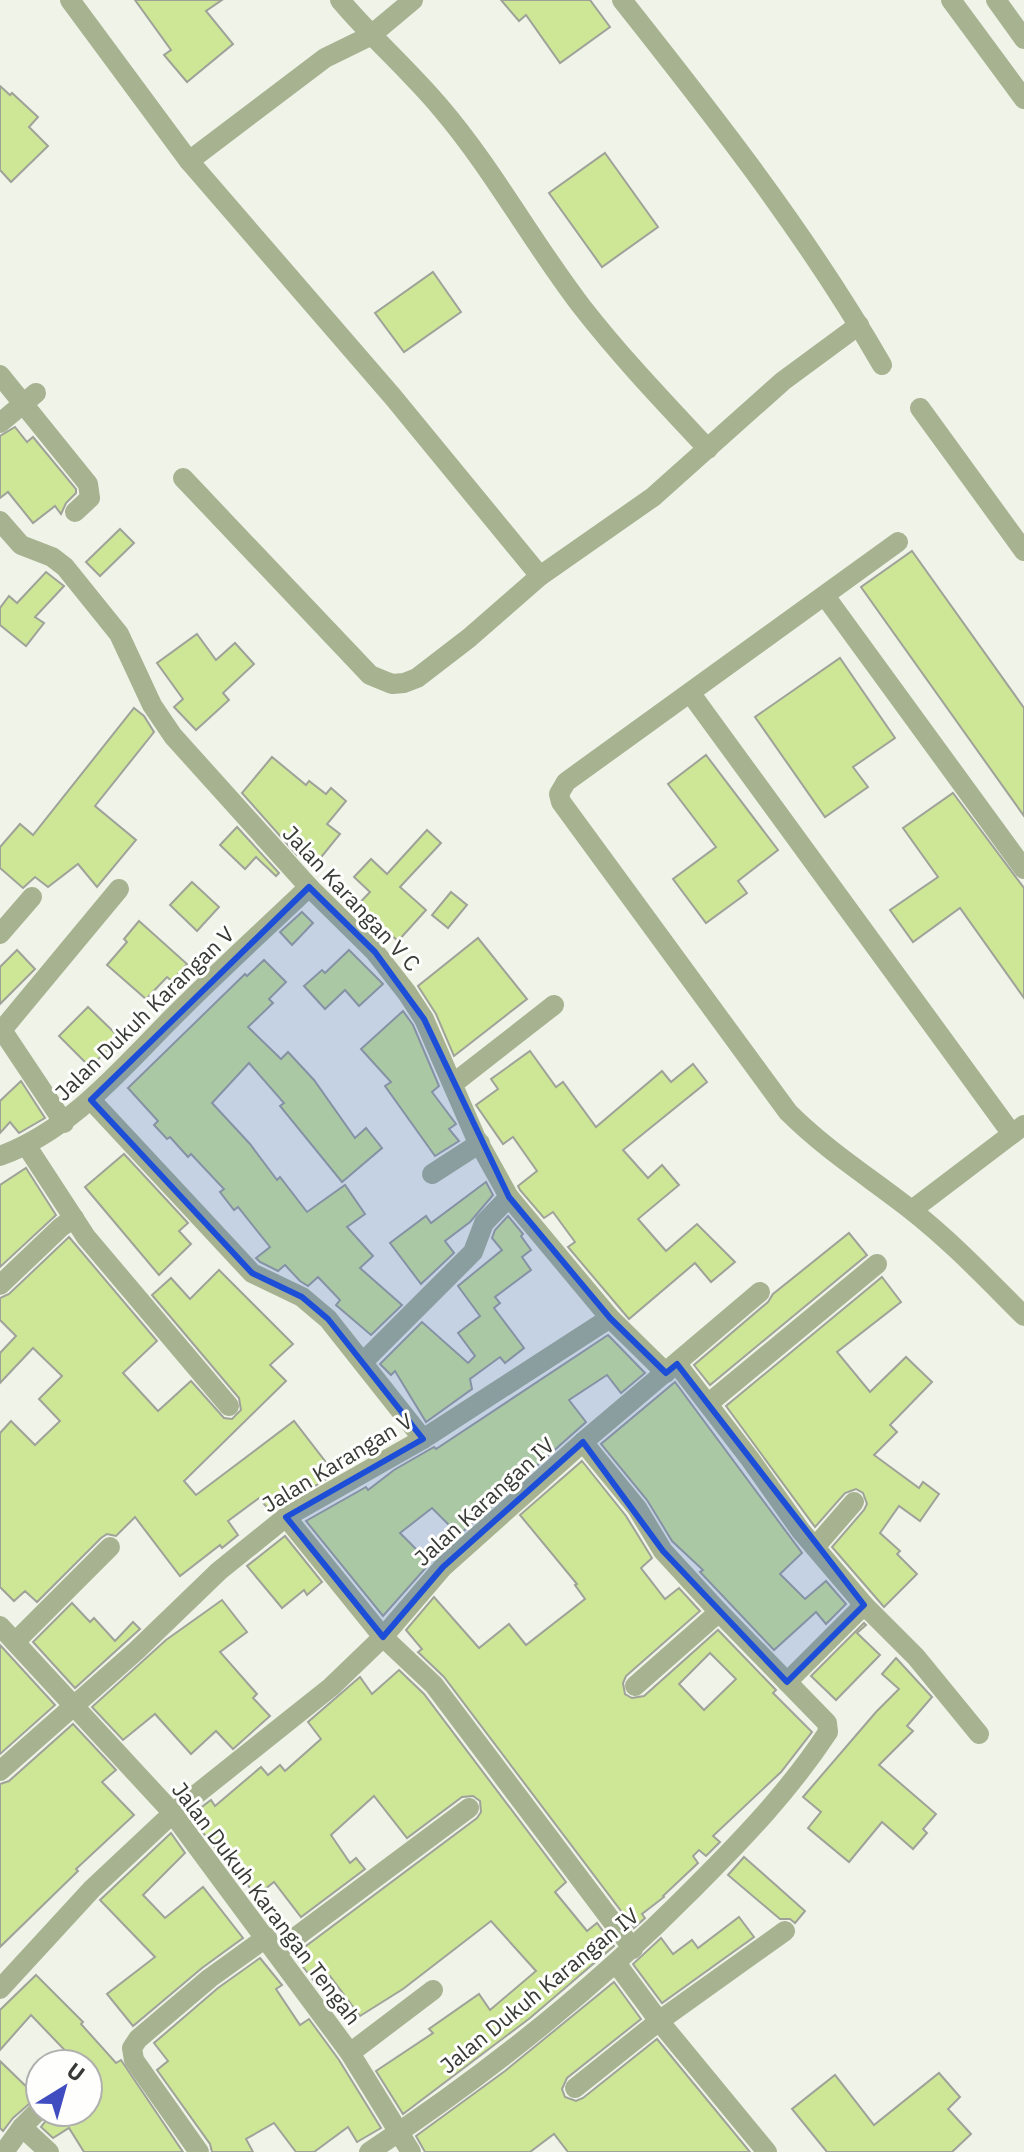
<svg xmlns="http://www.w3.org/2000/svg" width="1024" height="2152" font-family="'IBM Plex Sans',sans-serif">
	<style>
		.building { fill: #cee797; stroke: #9fa298; stroke-width: 2; fill-rule: evenodd }
		.lines { fill: none; stroke-linecap: round; stroke-linejoin: round }
		.minor { stroke: #a7b291; stroke-width: 20 }
		.marked { fill: #1d4ed8; fill-opacity: 0.2; stroke: #1d4ed8; stroke-width: 6; stroke-linejoin: round }
		.labels { text-anchor: middle; dominant-baseline: central; stroke-width: 6; stroke-linejoin: round; paint-order: stroke }
		.street-label { font-size: 22px; fill: #383a36; stroke: #fefffd }
	</style>
	<rect width="100%" height="100%" fill="#eff3e8"/>
	<g class="building">
		<path d="M135,0H222L206,11L233,44L187,82L164,55L171,50Z"/>
		<path d="M501,0H590L610,27L560,63L526,15L519,21Z"/>
		<path d="M0,86L10,95L12,93L38,117L29,127L48,146L11,182L0,170Z"/>
		<path d="M605,153L658,227L602,267L549,193Z"/>
		<path d="M433,272L461,312L404,352L375,313Z"/>
		<path d="M15,427L27,442L33,437L76,489V493L66,503L61,514L55,506L33,523L8,492L0,498V436Z"/>
		<path d="M120,529L134,543L100,576L86,562Z"/>
		<path d="M912,551L1024,708V816L861,587Z"/>
		<path d="M46,572L64,586L35,617L44,623L26,646L0,625V608L9,596L17,603Z"/>
		<path d="M197,634L216,660L235,643L254,664L223,693L229,700L196,730L174,707L183,699L157,663Z"/>
		<path d="M840,658L895,738L853,767L868,787L825,817L755,717Z"/>
		<path d="M134,708L144,716L154,732L95,806L136,840L97,887L78,864L48,887L35,877L23,888L0,868V847L20,824L33,835Z"/>
		<path d="M706,755L778,850L738,881L747,893L706,923L673,879L716,847L668,784Z"/>
		<path d="M272,757L306,785L309,781L326,794L331,788L346,801L327,824L340,834L318,861L303,849L297,855L242,793Z"/>
		<path d="M953,793L1024,888V998L960,908L913,942L890,910L938,877L903,828Z"/>
		<path d="M237,827L279,873L276,876L256,857L245,869L220,845Z"/>
		<path d="M427,830L441,843L400,887L426,910L398,941L371,917L365,923L352,911L370,892L354,877L371,859L387,874Z"/>
		<path d="M192,882L219,907L197,931L170,905Z"/>
		<path d="M451,892L467,905L448,928L432,915Z"/>
		<path d="M302,912L313,923L292,945L280,932Z"/>
		<path d="M139,921L187,964L172,981L167,977L146,999L107,965L127,942L124,939Z"/>
		<path d="M478,938L527,999L454,1056L436,1014L418,986Z"/>
		<path d="M17,950L35,969L0,1004V967Z"/>
		<path d="M349,950L383,984L359,1006L345,990L325,1009L304,986L322,970L325,973Z"/>
		<path d="M264,960L286,982L269,999L273,1003L248,1027L281,1059L288,1052L314,1080L355,1138L366,1128L382,1148L342,1182L280,1106L284,1103L249,1063L212,1103L250,1144L277,1180L280,1177L307,1212L345,1185L365,1214L347,1227L373,1256L360,1268L402,1305L371,1335L336,1305L340,1300L318,1277L308,1286L300,1281L285,1265L278,1271L260,1262L256,1258L270,1247L238,1207L234,1210L220,1192L224,1189L191,1154L188,1157L170,1137L167,1139L154,1125L158,1121L128,1088L245,974L247,976Z"/>
		<path d="M88,1007L120,1038L90,1067L59,1036Z"/>
		<path d="M403,1011L413,1025L439,1086L432,1092L456,1124L449,1129L459,1141L435,1156L385,1086L391,1082L361,1049Z"/>
		<path d="M530,1051L556,1087L563,1082L596,1127L662,1071L671,1082L693,1064L707,1082L623,1150L648,1178L662,1165L679,1185L638,1219L666,1251L697,1224L735,1262L711,1282L695,1263L629,1319L568,1247L575,1242L553,1212L544,1218L520,1190L518,1186L537,1171L513,1137L503,1144L476,1105L498,1089L491,1079Z"/>
		<path d="M21,1081L45,1118L19,1133L10,1122L0,1133V1101Z"/>
		<path d="M124,1154L188,1223L179,1231L191,1244L159,1275L85,1187Z"/>
		<path d="M26,1168L56,1215L0,1267V1185Z"/>
		<path d="M486,1182L493,1195L470,1222L445,1241L454,1253L421,1284L390,1243L426,1216L431,1223Z"/>
		<path d="M508,1216L523,1234L521,1236L531,1250L522,1257L531,1270L495,1297L500,1303L494,1308L524,1348L505,1363L500,1357L470,1379L472,1389L426,1422L395,1371L391,1375L380,1364L422,1322L468,1363L475,1356L458,1333L480,1316L458,1286L502,1250L492,1238L495,1230Z"/>
		<path d="M849,1233L867,1255L710,1385L694,1365L768,1302L773,1294Z"/>
		<path d="M69,1237L157,1341L123,1373L158,1411L191,1381L224,1418L232,1419L241,1410L239,1398L152,1295L171,1278L190,1299L219,1270L293,1344L270,1365L286,1381L184,1481L196,1495L294,1421L335,1474L271,1512L259,1498L228,1521L238,1535L222,1548L220,1545L180,1576L135,1517L116,1536L107,1534L101,1538L37,1602L25,1591L14,1601L0,1587V1433L11,1421L35,1445L60,1421L39,1399L62,1376L33,1348L0,1383V1353L16,1336L0,1320V1298L9,1294Z"/>
		<path d="M882,1277L901,1302L837,1352L870,1392L906,1357L932,1382L890,1425L897,1432L874,1455L919,1488L923,1482L939,1494L920,1521L899,1506L880,1533L900,1551L897,1554L917,1574L884,1607L832,1547L864,1510L867,1504L863,1493L856,1489L845,1493L815,1527L726,1406Z"/>
		<path d="M608,1335L645,1373L621,1393L607,1375L569,1400L586,1422L459,1535L432,1508L400,1533L430,1563L383,1616L306,1521L366,1487L368,1490L394,1470L434,1447L436,1449Z"/>
		<path d="M675,1382L802,1553L780,1574L805,1599L826,1581L846,1604L826,1624L816,1612L774,1650L700,1572L703,1570L672,1541L647,1500L601,1444Z"/>
		<path d="M582,1461L626,1516L652,1558L641,1568L665,1599L679,1588L700,1611L626,1676L623,1683L625,1694L632,1698L644,1696L718,1630L776,1690L773,1693L812,1732L781,1772L713,1836L720,1842L706,1856L699,1850L693,1856L698,1863L663,1896L664,1897L642,1914L645,1918L634,1928L444,1677L418,1652L422,1649L406,1630L434,1597L479,1648L509,1624L526,1645L585,1599L575,1585L577,1584L520,1515ZM710,1653L736,1679L704,1710L679,1684Z"/>
		<path d="M285,1536L322,1582L307,1595L304,1590L282,1608L247,1566Z"/>
		<path d="M222,1600L247,1632L220,1652L257,1694L253,1698L270,1716L233,1749L216,1731L191,1754L155,1714L123,1740L92,1707L166,1640Z"/>
		<path d="M72,1603L90,1622L94,1618L115,1641L133,1622L140,1629L75,1688L33,1642Z"/>
		<path d="M864,1623L866,1625L857,1633L880,1655L836,1700L811,1676Z"/>
		<path d="M0,1645L55,1705L0,1754Z"/>
		<path d="M896,1658L932,1697L907,1726L913,1731L879,1765L936,1814L923,1829L927,1833L913,1849L882,1822L849,1862L808,1828L821,1812L803,1797L876,1712L899,1689L882,1674Z"/>
		<path d="M399,1670L424,1694L566,1882L555,1892L587,1931L597,1923L614,1946L530,2018L403,2114L376,2071L433,2033L429,2029L479,1994L490,2010L536,1971L491,1921L403,1989L360,2016L330,1976L317,1985L294,1955L477,1818L481,1812L480,1801L473,1796L462,1797L407,1838L374,1796L331,1835L350,1863L356,1858L365,1869L301,1917L274,1882L256,1896L222,1851L220,1854L190,1816L211,1800L215,1806L261,1767L268,1775L280,1765L285,1771L321,1739L308,1722L360,1677L372,1694Z"/>
		<path d="M73,1724L116,1770L102,1782L134,1815L76,1869L78,1871L0,1947V1784L9,1781Z"/>
		<path d="M171,1833L185,1853L143,1895L165,1918L203,1887L243,1938L202,1968L133,2026L107,1994L155,1957L100,1900Z"/>
		<path d="M744,1857L805,1911L795,1923L790,1919H780L728,1875Z"/>
		<path d="M739,1917L754,1937L662,2003L633,1964L661,1938L673,1954L692,1940L698,1948Z"/>
		<path d="M260,1958L282,1985L276,1989L300,2025L309,2019L339,2060L381,2128L357,2142L348,2127L314,2152H296L274,2123L246,2139L253,2152H212L210,2144L157,2070L168,2061L154,2043L218,1988Z"/>
		<path d="M36,1975L83,2022L81,2024L116,2063L121,2060L183,2152H84L69,2128L53,2138L41,2127L53,2112H88V2064H78L31,2015L0,2050V2010Z"/>
		<path d="M614,1982L641,2019L567,2078L562,2089L565,2097L576,2101L583,2098L657,2039L750,2152H568L554,2134L530,2152H425L416,2136L505,2071Z"/>
		<path d="M0,2061L37,2097L13,2118L3,2131L0,2128Z"/>
		<path d="M939,2073L960,2097L948,2109L971,2134L952,2152H827L792,2109L835,2075L874,2125Z"/>
	</g>
	<g class="lines">
		<g class="minor">
			<path d="M70,0L189,161L393,397L540,576"/>
			<path d="M340,0C371,37 409,70 440,107C493,169 532,242 582,307C621,357 665,403 708,449"/>
			<path d="M622,0C714,116 808,236 882,365"/>
			<path d="M951,0L1024,99"/>
			<path d="M996,0L1024,39"/>
			<path d="M189,161L325,58L370,36L413,0"/>
			<path d="M0,375L88,484L90,498L75,512"/>
			<path d="M920,408L1024,551"/>
			<path d="M0,423L36,393"/>
			<path d="M183,478L370,675L392,684L404,683L417,678L469,638L540,576L653,497L783,381L859,325"/>
			<path d="M0,521L21,545L52,557L65,567L119,634L152,705L173,736L309,887L375,952L407,993L424,1019L475,1136L509,1197L610,1318L666,1373"/>
			<path d="M898,542L566,782L559,794L561,802L788,1112C826,1150 869,1177 910,1209C951,1241 987,1279 1024,1316"/>
			<path d="M825,596L1024,869"/>
			<path d="M691,694L1012,1134"/>
			<path d="M0,934L32,897"/>
			<path d="M0,1027L64,1123"/>
			<path d="M2,1030L119,889"/>
			<path d="M454,1083L554,1005"/>
			<path d="M91,1100L252,1273L302,1297L328,1319L423,1439"/>
			<path d="M26,1145L86,1237L229,1406"/>
			<path d="M0,1156C75,1128 124,1065 180,1010C222,968 266,928 309,887"/>
			<path d="M432,1174L480,1143"/>
			<path d="M912,1210L1024,1125"/>
			<path d="M0,1285L61,1227L74,1218"/>
			<path d="M363,1362L473,1252L484,1223L509,1197"/>
			<path d="M677,1364L750,1459L801,1531L864,1605L916,1657L979,1734"/>
			<path d="M709,1403L877,1264"/>
			<path d="M286,1517L383,1637L434,1685L633,1949"/>
			<path d="M815,1547L854,1502"/>
			<path d="M0,1626L170,1810L350,2053L411,2152"/>
			<path d="M15,1642L110,1547"/>
			<path d="M787,1682L864,1605"/>
			<path d="M635,1686L719,1612"/>
			<path d="M0,1771L136,1651L219,1571L286,1517L423,1439L610,1318"/>
			<path d="M277,1951L469,1808"/>
			<path d="M0,1989L92,1889L173,1813L331,1687L383,1637L443,1567L583,1442L760,1292"/>
			<path d="M350,2053L433,1990"/>
			<path d="M575,2088L659,2021L616,1963"/>
			<path d="M22,2127L49,2152"/>
			<path d="M4,2152L22,2127L40,2109"/>
			<path d="M199,2152L134,2060L132,2048L138,2039L210,1978L267,1937"/>
			<path d="M369,2152C486,2075 596,1987 694,1888C744,1838 789,1791 828,1732L827,1723L719,1612L663,1551L637,1508L583,1442"/>
			<path d="M767,2152L659,2021L785,1931"/>
		</g>
	</g>
	<path class="marked" d="M309,887L375,952L424,1019L509,1197L610,1318L666,1373L677,1364L864,1605L787,1682L663,1551L583,1442L443,1567L383,1637L286,1517L423,1439L328,1319L302,1297L252,1273L91,1100Z"/>
	<g class="labels">
		<g class="street-label">
			<text transform="translate(352 898) rotate(47)">Jalan Karangan V C</text>
			<text transform="translate(144 1013) rotate(-44)">Jalan Dukuh Karangan V</text>
			<text transform="translate(337 1462) rotate(-31)">Jalan Karangan V</text>
			<text transform="translate(484 1501) rotate(-42)">Jalan Karangan IV</text>
			<text transform="translate(267 1903) rotate(53)">Jalan Dukuh Karangan Tengah</text>
			<text transform="translate(539 1990) rotate(-39)">Jalan Dukuh Karangan IV</text>
		</g>
	</g>
	<g transform="translate(64 2088) rotate(37)"><circle r="38" fill="#fefffd" stroke="#afb0ad" stroke-width="2"/>
	<path d="M0-6L14 30L0 20L-14 30Z" fill="#404dc1"/>
	<text y="-12" font-size="22" font-weight="bold" text-anchor="middle" fill="#383a36">U</text>
	</g>
</svg>
